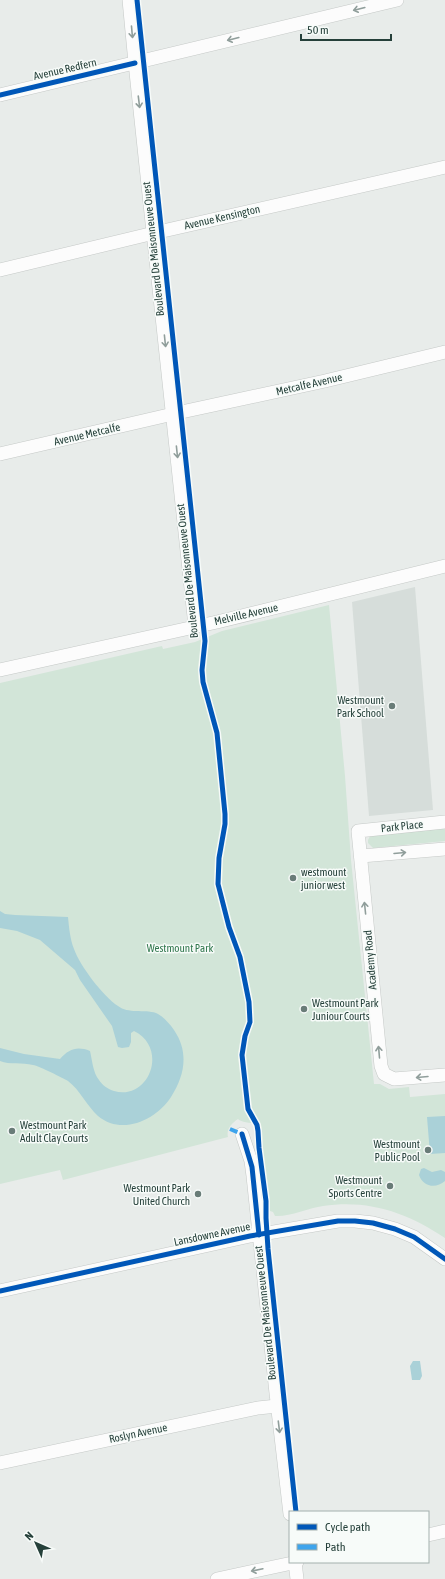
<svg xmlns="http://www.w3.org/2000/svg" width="445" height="1579" font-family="'Asap Condensed',sans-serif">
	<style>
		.built { fill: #d6ddda }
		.green { fill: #d2e5d8 }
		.water { fill: #aad1d8 }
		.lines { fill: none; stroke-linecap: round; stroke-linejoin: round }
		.minor-casing { stroke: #c5c9c7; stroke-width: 14 }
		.minor { stroke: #fcfcfc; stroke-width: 13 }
		.quiet { stroke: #3ea4ec; stroke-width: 4; stroke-dasharray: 8 4; stroke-linecap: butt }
		.cycleway-casing { stroke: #f7fbf9; stroke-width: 8 }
		.cycleway { stroke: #0057b8; stroke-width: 5 }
		.oneway { stroke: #909e9b }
		.poi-dot { fill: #697c78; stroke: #f7fbf9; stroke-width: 1.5 }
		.labels { text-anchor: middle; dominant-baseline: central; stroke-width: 3; stroke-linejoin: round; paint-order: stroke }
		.street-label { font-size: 11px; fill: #25403a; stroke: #f7fbf9 }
		.poi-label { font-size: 11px; fill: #25403a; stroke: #f7fbf9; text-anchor: end }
		.park-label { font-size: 11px; fill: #30774d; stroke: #f7fbf9 }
	</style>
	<rect width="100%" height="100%" fill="#e8ecea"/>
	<path class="built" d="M415,587L433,810L369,816L352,602Z"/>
	<g class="green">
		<path d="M329,605L345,776L351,860L374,1084H380L389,1089L409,1087L410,1097L445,1094V1238C408,1213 369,1199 323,1206C309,1208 289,1217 275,1216L273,1212L270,1211L259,1124C253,1123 242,1123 238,1119C232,1123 226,1129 228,1137L63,1180L60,1170L0,1184V683L162,646L163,649L195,642L222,631Z"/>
		<path d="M445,828V841L373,848L368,843V840L370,836Z"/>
	</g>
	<g class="water">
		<path d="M0,911L5,914L15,915L68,917C69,927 70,939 74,949C80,966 103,996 118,1006C128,1014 144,1009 156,1013C163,1016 169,1023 174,1030C189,1052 185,1075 171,1097C156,1120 122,1136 98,1116C87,1106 80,1090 68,1081C63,1078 39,1066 33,1065C22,1062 10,1065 0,1061V1048L24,1054L60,1059C69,1049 77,1046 90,1051C92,1059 93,1073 99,1080C102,1085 108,1089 114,1091C149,1101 169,1048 134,1031L131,1033V1042L129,1047L122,1048L118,1047L112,1026L80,980L75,970L40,940L17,931L0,928Z"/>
		<path d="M445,1116V1153L430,1154L427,1117Z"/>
		<path d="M424,1168L432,1172L441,1170L445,1172V1181C436,1189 423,1187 419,1175L421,1169Z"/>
		<path d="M413,1361H420L422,1376L420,1380H412L410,1366Z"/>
	</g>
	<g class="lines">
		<g class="minor-casing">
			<g id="minor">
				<path d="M129,0L135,63L195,626"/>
				<path d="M0,95L397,0"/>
				<path d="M0,270L154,233L445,167"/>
				<path d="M0,454L186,411L325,381L445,352"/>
				<path d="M0,670L217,622L445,566"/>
				<path d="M445,822L358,831L381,1066L384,1074L394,1079L445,1075"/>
				<path d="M361,856L445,849"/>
				<path d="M242,1134L251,1161L253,1176L276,1393L290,1514"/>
				<path d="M0,1291L250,1236L338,1221H355L373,1223L395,1229L414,1237L445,1259"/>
				<path d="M0,1463L258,1408L277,1406"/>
				<path d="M428,1535L445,1531"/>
				<path d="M295,1562L297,1579"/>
				<path d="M217,1579L297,1562"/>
			</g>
		</g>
		<use href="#minor" class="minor"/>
		<path class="quiet" d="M230,1129L242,1134"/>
		<g class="cycleway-casing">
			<g id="cycleway">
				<path d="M137,0L205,641L202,670L203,682L217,733L225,814V824L219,858L218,884L229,927L240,957L249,1002L250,1022L245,1036L242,1055L248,1109L257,1125L258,1131L259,1148L266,1201V1218L268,1249L296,1512"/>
				<path d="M0,95L135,63"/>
				<path d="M242,1134L252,1167L259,1235"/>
				<path d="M0,1291L250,1236L338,1221H355L373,1223L395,1229L414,1237L445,1259"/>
			</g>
		</g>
		<use href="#cycleway" class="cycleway"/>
	</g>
	<defs><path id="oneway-shaft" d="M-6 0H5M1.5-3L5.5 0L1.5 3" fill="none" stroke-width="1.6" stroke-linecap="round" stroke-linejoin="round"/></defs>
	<g class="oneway">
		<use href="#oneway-shaft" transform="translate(359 9) rotate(166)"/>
		<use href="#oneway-shaft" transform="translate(132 32) rotate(85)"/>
		<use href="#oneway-shaft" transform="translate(233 39) rotate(166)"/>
		<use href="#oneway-shaft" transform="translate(139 102) rotate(83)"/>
		<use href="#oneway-shaft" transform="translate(165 341) rotate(84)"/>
		<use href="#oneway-shaft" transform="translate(177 452) rotate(84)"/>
		<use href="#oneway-shaft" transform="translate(400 853) rotate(-5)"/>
		<use href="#oneway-shaft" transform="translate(365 908) rotate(-96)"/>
		<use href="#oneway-shaft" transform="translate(379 1052) rotate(-95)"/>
		<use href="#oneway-shaft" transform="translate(422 1077) rotate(175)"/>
		<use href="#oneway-shaft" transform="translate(279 1427) rotate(83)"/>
		<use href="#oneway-shaft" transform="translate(257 1570) rotate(168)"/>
	</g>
	<g class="poi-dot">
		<circle cx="392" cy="706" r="4"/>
		<circle cx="293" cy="878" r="4"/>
		<circle cx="304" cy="1009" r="4"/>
		<circle cx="12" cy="1131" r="4"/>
		<circle cx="428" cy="1150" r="4"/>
		<circle cx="390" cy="1186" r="4"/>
		<circle cx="198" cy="1194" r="4"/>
	</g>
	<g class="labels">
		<g class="street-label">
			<text transform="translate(65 69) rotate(-13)">Avenue Redfern</text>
			<text transform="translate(222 217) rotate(-13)">Avenue Kensington</text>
			<text transform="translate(153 249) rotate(-96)">Boulevard De Maisonneuve Ouest</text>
			<text transform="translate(309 384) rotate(-13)">Metcalfe Avenue</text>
			<text transform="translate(87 434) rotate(-13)">Avenue Metcalfe</text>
			<text transform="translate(187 571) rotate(-96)">Boulevard De Maisonneuve Ouest</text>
			<text transform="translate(246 614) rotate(-13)">Melville Avenue</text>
			<text transform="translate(402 826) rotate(-6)">Park Place</text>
			<text transform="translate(370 960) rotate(-95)">Academy Road</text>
			<text transform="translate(212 1234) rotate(-12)">Lansdowne Avenue</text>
			<text transform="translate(265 1313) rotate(-96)">Boulevard De Maisonneuve Ouest</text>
			<text transform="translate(138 1433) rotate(-12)">Roslyn Avenue</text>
		</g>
		<g class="poi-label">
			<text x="384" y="700">Westmount<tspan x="384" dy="13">Park School</tspan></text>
			<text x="301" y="872" text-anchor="start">westmount<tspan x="301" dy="13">junior west</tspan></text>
			<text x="312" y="1003" text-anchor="start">Westmount Park<tspan x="312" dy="13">Juniour Courts</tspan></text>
			<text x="20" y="1125" text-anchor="start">Westmount Park<tspan x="20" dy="13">Adult Clay Courts</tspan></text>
			<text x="420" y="1144">Westmount<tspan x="420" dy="13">Public Pool</tspan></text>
			<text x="382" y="1180">Westmount<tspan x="382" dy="13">Sports Centre</tspan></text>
			<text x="190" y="1188">Westmount Park<tspan x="190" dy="13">United Church</tspan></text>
		</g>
		<g class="park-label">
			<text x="180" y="948">Westmount Park</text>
		</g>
	</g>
	<rect x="289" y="1511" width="140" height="52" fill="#f7fbf9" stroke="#a3b0ad"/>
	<rect x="297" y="1524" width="20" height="6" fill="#0057b8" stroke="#a3b0ad"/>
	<text x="325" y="1531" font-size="12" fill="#25403a">Cycle path</text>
	<rect x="297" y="1544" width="20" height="6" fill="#3ea4ec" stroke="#a3b0ad"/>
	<text x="325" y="1551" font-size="12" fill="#25403a">Path</text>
	<g transform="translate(36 1543) rotate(315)" stroke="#f7fbf9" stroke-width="3" paint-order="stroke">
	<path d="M0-3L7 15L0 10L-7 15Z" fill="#25403a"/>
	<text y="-6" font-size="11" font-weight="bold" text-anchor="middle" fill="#25403a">N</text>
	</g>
	<path d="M301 34v6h90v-6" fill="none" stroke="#25403a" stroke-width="2"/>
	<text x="307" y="34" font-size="12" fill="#25403a" stroke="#f7fbf9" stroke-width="3" paint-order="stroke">50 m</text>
</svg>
